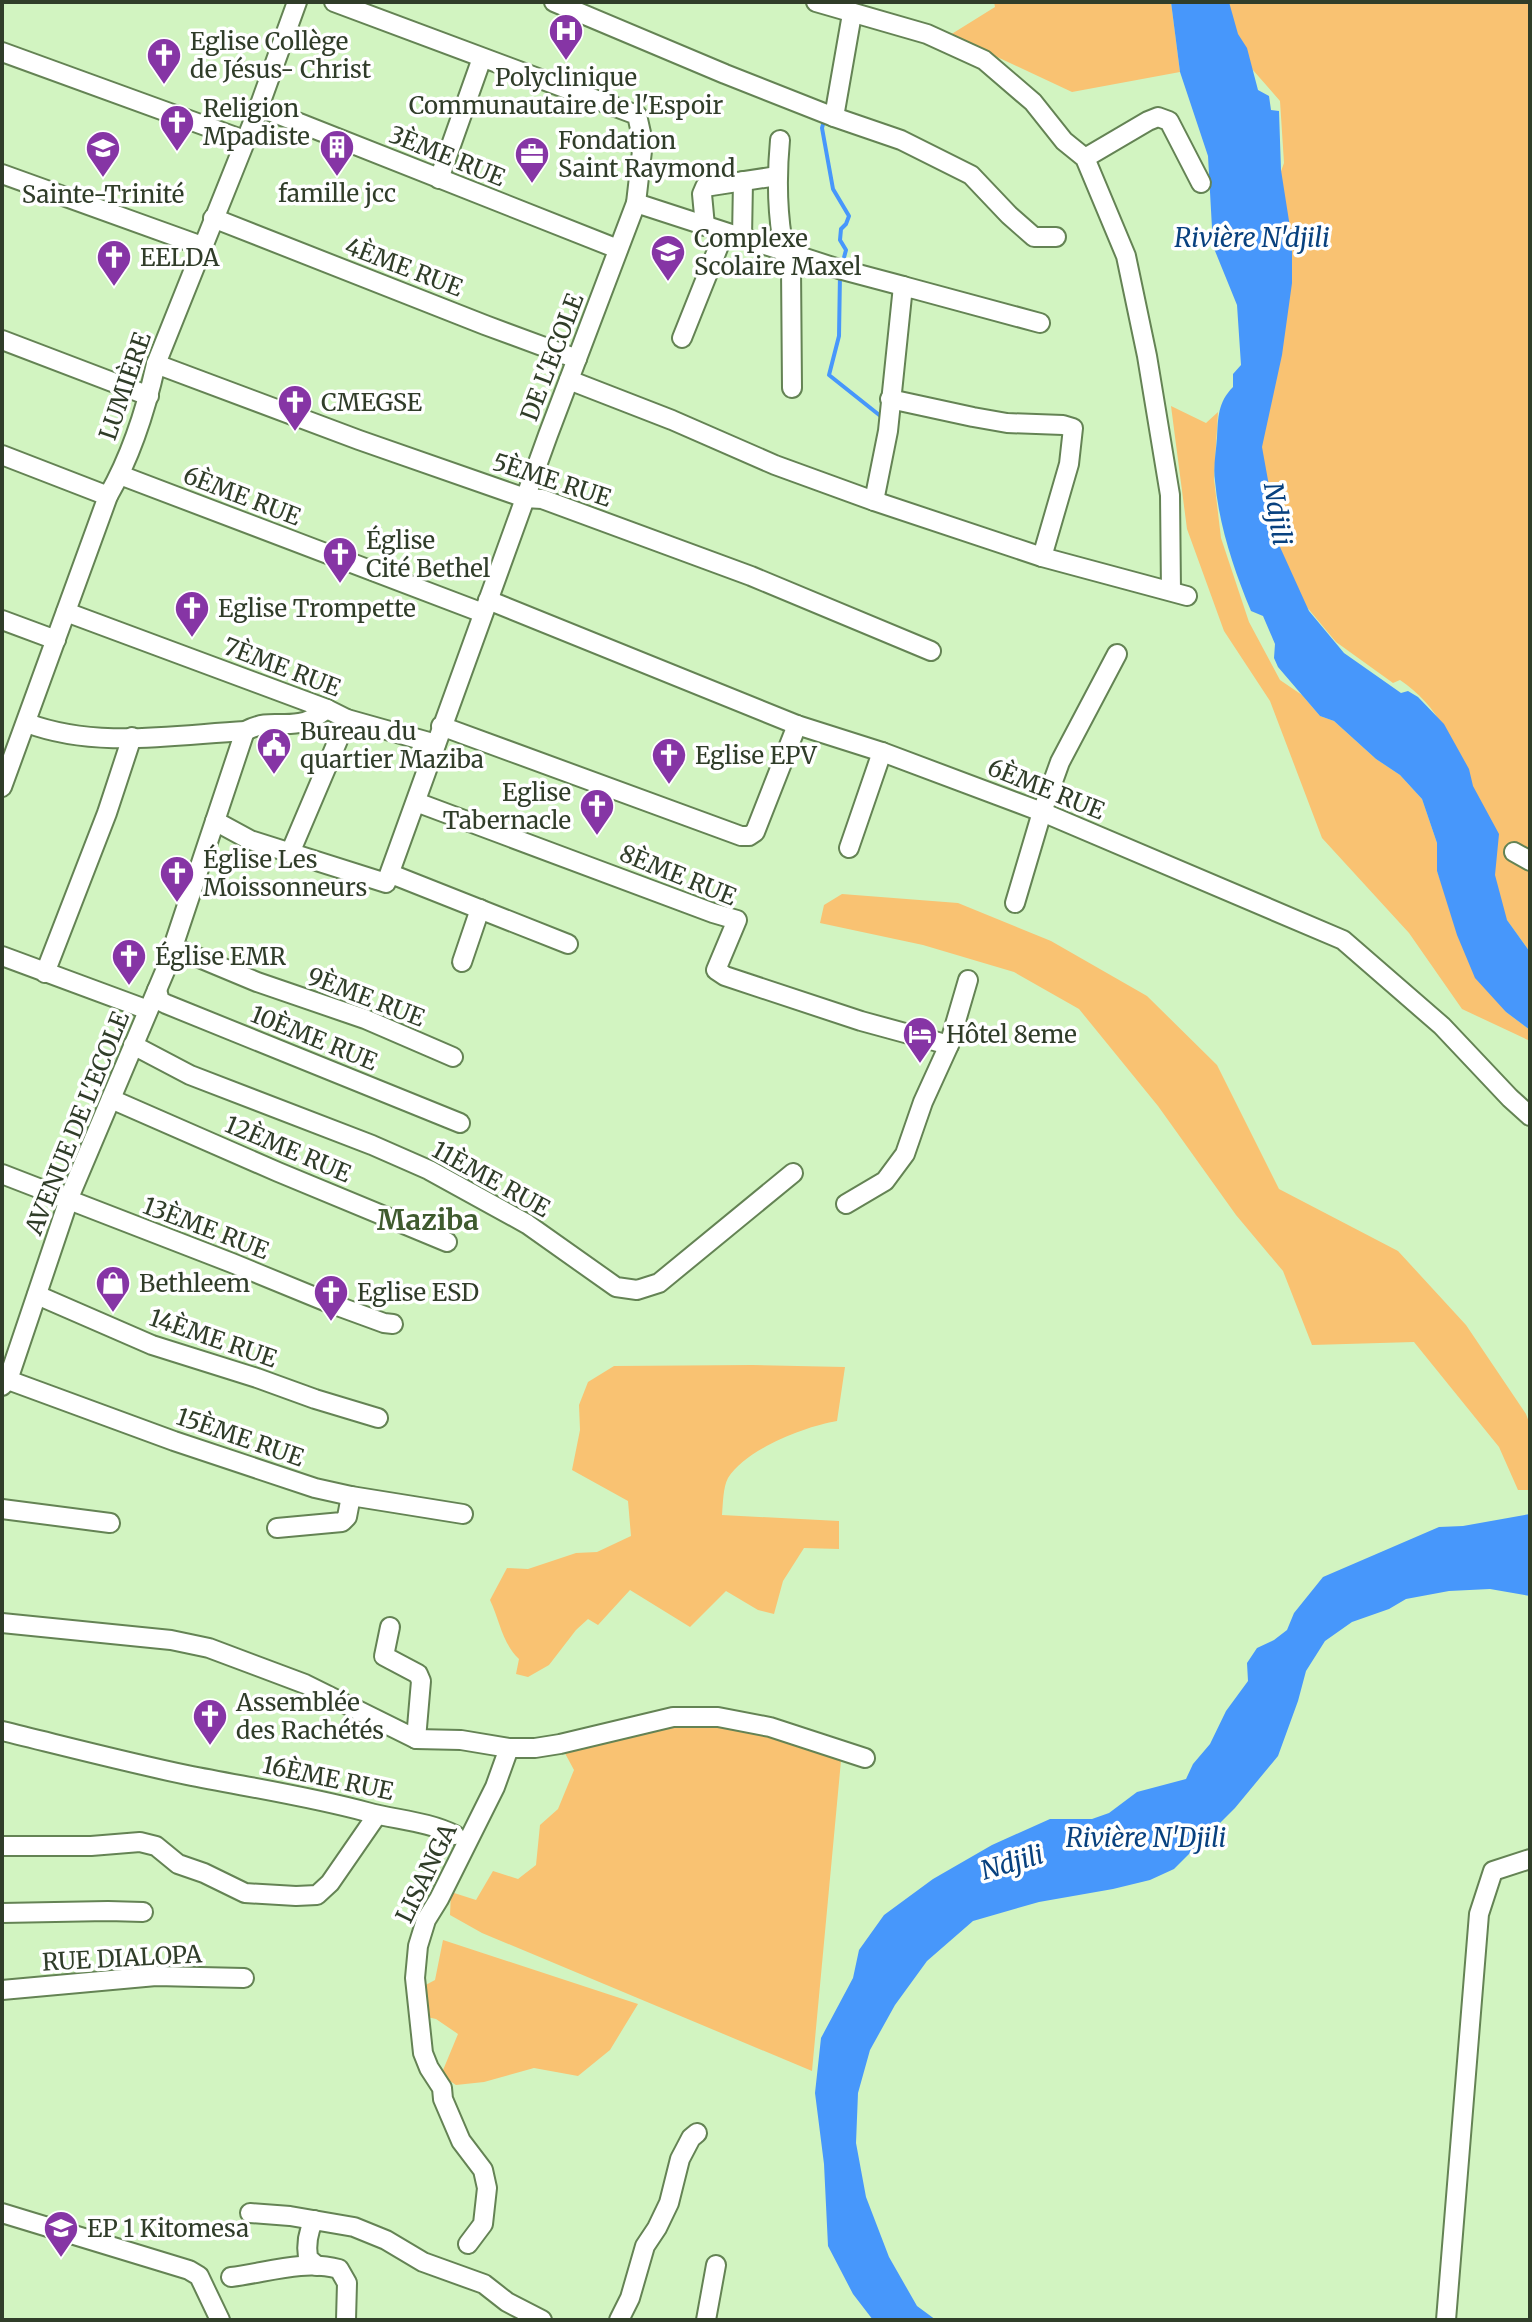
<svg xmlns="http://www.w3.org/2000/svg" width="1532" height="2322" font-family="Merriweather,serif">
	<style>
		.green { fill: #f9c272 }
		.water { fill: #4797fb }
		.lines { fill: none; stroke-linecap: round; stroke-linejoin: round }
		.stream { stroke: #4797fb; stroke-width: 4 }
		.minor-casing { stroke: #648354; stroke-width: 22 }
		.minor { stroke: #fff; stroke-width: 18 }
		.labels { text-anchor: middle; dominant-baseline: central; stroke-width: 7; stroke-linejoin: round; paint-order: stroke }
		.poi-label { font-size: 24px; fill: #303d29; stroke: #fff; text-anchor: start }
		.street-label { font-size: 24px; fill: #303d29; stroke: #fff }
		.water-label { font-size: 26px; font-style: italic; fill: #08417f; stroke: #fff }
		.quarter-label { font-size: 28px; font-weight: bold; fill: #3f5b2f; stroke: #fff }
	</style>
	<rect width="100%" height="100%" fill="#d2f4c1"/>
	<g class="green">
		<path d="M994,2H1171L1180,72L1072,92L950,35L995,7Z"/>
		<path d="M1224,2H1530V952L1499,909L1444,729C1434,709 1418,692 1400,680L1393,683L1336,642L1301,600L1272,536L1260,479L1276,185L1284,163L1280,101L1245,61Z"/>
		<path d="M1171,406L1206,423L1218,412L1214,479L1221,538L1249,622L1280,680L1302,695L1320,716L1334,721L1376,759L1400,775L1422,799L1437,843V871L1448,902L1506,1012L1530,1030V1041L1462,1009L1409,933L1322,838L1270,701L1224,631L1187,529Z"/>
		<path d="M842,894L958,903L1051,941L1147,996L1217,1065L1279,1189L1398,1251L1466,1325L1526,1414L1530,1425V1490H1518L1499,1447L1414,1342L1312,1345L1283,1271L1236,1215L1158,1106L1079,1009L1014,972L923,945L820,923L824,905Z"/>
		<path d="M752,1365L845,1367L837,1421C806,1426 746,1449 728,1478C723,1487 723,1504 722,1515L839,1521V1549L804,1548L783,1581L774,1614L758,1610L726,1591L690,1627L630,1590L598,1625L588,1619L576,1630L549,1665L528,1677L516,1674L519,1659C502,1643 500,1621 490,1600L507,1568L528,1569L576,1553L597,1552L631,1536L628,1501L572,1470L580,1430L579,1405L588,1382L614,1366Z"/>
		<path d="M673,1717L842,1750L812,2071L482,1933L450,1915L451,1892L476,1900L493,1871L518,1879L536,1865L540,1825L558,1809L574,1770L560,1744Z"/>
		<path d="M443,1940L638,2004L610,2050L578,2076L534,2068L484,2082L456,2085L441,2075L458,2034L436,2019L418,2015L420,1988L435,1980Z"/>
	</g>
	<g class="water">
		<path d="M1171,2H1229L1238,34L1247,48L1258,90L1269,96L1271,110L1279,111L1281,170L1292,240V283L1282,355L1262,447L1280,547L1309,611L1344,653L1401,693L1408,691L1418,697L1444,724L1469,769L1473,786L1499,834L1495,875L1507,920L1530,952V1030L1506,1012L1475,978L1457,935L1437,871V843L1422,799L1400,775L1376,759L1334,721L1320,716L1278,667L1274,658L1275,644L1263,616L1251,611C1234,570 1219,526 1215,481C1213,467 1216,452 1217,438C1218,417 1218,402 1233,387V374L1241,365L1237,305L1213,246L1208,156L1180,72Z"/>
		<path d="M1530,1514V1596L1490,1589L1449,1591L1406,1599L1389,1609L1352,1622L1325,1641L1306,1671L1298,1701L1278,1756L1235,1808L1174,1869L1150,1880L1113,1889L1039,1902L973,1921L927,1961L895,2005L870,2050L858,2093L856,2143L866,2197L889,2257L917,2306L936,2320H873L853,2294L828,2246L824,2164L815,2093L821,2038L853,1978L859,1950L884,1915L933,1879L992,1845L1050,1819H1092L1109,1813L1137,1792L1186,1779L1193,1764L1210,1744L1226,1711L1248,1681L1247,1663L1257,1648L1274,1640L1287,1630L1294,1613L1323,1577L1439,1527L1463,1526Z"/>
	</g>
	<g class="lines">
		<g class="stream">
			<path d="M825,117L822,128L833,189L849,216L846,224L841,229L840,240L846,250L842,265"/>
			<path d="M840,274L839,336L829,375L883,418"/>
		</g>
		<g class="minor-casing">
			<g id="minor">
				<path d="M554,2L725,74L834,117L901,140L971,175L1009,215L1034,237H1056"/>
				<path d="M816,2L927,34L984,60L1033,102L1064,141L1085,158L1126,256L1147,356L1170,495L1171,591"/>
				<path d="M2,52L244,140"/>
				<path d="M259,107L618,249"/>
				<path d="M834,117L852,14"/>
				<path d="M780,140C777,172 777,206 782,238C784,249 789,254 791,268L792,388"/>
				<path d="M1085,158L1148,121L1158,117L1169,121L1201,183"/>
				<path d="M2,174L202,246"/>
				<path d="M439,179L482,58"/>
				<path d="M636,203L839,269L903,286"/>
				<path d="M213,218L485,325L577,359"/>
				<path d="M705,226L702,194L705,187L777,176"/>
				<path d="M742,238L743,181"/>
				<path d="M682,338L724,233"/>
				<path d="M2,340L149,396"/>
				<path d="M156,364L359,440L525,498L542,499L751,576L931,651"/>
				<path d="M569,380L672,420L775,465L874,501L1042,557L1187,596"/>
				<path d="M890,399L973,417L1007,423L1063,425L1073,428L1069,464L1042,557"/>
				<path d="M2,455L108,496"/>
				<path d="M120,475L483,613"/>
				<path d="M874,501L888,431L903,286L1040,323"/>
				<path d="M488,600L797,725L882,752L1042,812L1343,940L1442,1026L1510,1098L1530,1116"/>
				<path d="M66,612L327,709L347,719L436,744"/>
				<path d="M2,620L56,640"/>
				<path d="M27,723C96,749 173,735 245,731C271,718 281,728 304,722C313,720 320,714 327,709"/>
				<path d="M441,726L741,836H749L755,832L797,725"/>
				<path d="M2,787L108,496C131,456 146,409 156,364L259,107L297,2"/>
				<path d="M416,802L713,913L737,920L716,970L725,976L861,1021L949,1045"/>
				<path d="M215,821L250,840L386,883L548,435L636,203L643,142L637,115L334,2"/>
				<path d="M849,848L882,752"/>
				<path d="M1514,852L1530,861"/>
				<path d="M290,853L347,719"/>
				<path d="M391,874L568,944"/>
				<path d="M1015,903L1042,812L1060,762L1117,654"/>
				<path d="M173,947L257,982L365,1019L453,1057"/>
				<path d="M2,956L148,1010"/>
				<path d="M462,962L480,909"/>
				<path d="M45,973L107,813L132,737"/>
				<path d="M157,990L160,1001L166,1004L460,1123"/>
				<path d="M133,1045L190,1075L372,1145L429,1170L527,1224L616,1287L637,1290L659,1283L793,1173"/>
				<path d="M111,1099L278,1172L447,1242"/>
				<path d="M2,1174L232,1263L332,1304L384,1323L393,1324"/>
				<path d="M846,1204L885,1181L905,1154L923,1102L949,1045L968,980"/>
				<path d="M37,1295L152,1345L257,1378L315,1399L378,1418"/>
				<path d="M8,1380L174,1441L315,1488L351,1496L463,1514"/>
				<path d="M2,1386L8,1380L71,1193L165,971L245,731"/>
				<path d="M2,1509L110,1523"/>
				<path d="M277,1528L342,1522L347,1517L351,1496"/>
				<path d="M2,1623L171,1640L209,1648L305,1684L416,1739L461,1740L509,1748H535L560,1744L673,1717H718L770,1727L865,1758"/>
				<path d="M390,1627L384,1656L418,1674L421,1681L416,1739"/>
				<path d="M2,1731C64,1746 125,1762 187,1775C247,1787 308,1796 367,1812C396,1820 427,1821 455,1835"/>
				<path d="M2,1846H91L140,1842L156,1846L178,1864L204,1873L245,1893L296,1896L317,1895L330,1883L377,1815"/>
				<path d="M2,1913L108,1911L143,1912"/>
				<path d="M2,1990L156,1976L244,1978"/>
				<path d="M2,2213L189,2270L199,2276L220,2320"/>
				<path d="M250,2213L290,2216L354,2227L386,2240L423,2262L484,2284L507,2302L542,2320"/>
				<path d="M314,2220C308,2232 306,2245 308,2258L317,2266"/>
				<path d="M468,2244L483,2224L487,2188L483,2170L461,2141L443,2099L442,2088L429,2068L423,2053L415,1978L418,1946L426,1920L439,1899L495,1787L509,1748"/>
				<path d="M231,2277C266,2273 303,2259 339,2269L347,2283L346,2320"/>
				<path d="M619,2320L630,2298L645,2246L657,2228L669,2203L680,2159L691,2138L697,2133"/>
				<path d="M706,2320L716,2265"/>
				<path d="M1446,2320L1479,1914L1493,1871L1530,1859"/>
			</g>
		</g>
		<use href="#minor" class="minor"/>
	</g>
	<defs>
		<g id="hospital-pin" transform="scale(1.8)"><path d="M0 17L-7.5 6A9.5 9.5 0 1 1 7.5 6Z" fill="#8635a5" stroke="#fff"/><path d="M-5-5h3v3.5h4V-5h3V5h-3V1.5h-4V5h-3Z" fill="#fff"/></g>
		<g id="church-pin" transform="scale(1.8)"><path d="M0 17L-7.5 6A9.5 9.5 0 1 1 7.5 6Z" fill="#8635a5" stroke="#fff"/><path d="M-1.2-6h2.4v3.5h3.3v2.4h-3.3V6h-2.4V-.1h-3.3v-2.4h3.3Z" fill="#fff"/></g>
		<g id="building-pin" transform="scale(1.8)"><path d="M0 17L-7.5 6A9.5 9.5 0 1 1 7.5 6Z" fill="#8635a5" stroke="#fff"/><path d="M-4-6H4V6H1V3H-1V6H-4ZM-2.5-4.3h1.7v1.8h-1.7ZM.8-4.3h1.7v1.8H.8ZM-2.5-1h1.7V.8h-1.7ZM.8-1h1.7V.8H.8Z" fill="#fff"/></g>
		<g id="school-pin" transform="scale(1.8)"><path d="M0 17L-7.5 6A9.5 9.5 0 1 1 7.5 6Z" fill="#8635a5" stroke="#fff"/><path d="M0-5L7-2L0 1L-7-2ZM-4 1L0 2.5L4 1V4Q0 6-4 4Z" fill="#fff"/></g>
		<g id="office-pin" transform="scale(1.8)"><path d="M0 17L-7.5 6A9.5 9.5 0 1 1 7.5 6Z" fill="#8635a5" stroke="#fff"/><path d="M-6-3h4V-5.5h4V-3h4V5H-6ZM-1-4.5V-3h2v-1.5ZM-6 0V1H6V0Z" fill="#fff"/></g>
		<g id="civic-pin" transform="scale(1.8)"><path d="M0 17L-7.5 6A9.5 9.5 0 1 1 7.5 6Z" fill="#8635a5" stroke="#fff"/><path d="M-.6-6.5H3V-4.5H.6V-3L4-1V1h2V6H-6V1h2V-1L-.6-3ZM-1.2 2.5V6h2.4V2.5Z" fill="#fff"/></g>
		<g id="hotel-pin" transform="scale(1.8)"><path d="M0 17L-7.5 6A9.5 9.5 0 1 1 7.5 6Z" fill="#8635a5" stroke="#fff"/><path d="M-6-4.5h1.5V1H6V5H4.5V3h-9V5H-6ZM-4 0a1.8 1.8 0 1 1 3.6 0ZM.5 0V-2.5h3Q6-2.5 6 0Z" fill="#fff"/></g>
		<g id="shop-pin" transform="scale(1.8)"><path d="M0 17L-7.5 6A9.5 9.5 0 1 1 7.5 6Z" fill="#8635a5" stroke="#fff"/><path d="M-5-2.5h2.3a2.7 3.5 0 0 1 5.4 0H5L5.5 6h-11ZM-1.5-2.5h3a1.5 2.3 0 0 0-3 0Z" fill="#fff"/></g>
	</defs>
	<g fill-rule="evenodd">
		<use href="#hospital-pin" x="566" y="31"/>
		<use href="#church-pin" x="164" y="55"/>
		<use href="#church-pin" x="177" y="122"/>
		<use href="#building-pin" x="337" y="147"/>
		<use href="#school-pin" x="103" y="148"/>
		<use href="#office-pin" x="532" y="154"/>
		<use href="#school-pin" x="668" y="252"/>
		<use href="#church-pin" x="114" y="257"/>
		<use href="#church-pin" x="295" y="402"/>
		<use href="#church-pin" x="340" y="554"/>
		<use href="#church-pin" x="192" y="608"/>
		<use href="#civic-pin" x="274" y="745"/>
		<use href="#church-pin" x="669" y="755"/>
		<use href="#church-pin" x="597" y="806"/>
		<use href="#church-pin" x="177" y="873"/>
		<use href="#church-pin" x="129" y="956"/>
		<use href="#hotel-pin" x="920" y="1034"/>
		<use href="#shop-pin" x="113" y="1283"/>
		<use href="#church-pin" x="331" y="1292"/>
		<use href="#church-pin" x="210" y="1716"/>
		<use href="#school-pin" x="61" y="2228"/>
	</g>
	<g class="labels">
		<g class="poi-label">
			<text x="190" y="41">Eglise Collège<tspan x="190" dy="28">de Jésus- Christ</tspan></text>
			<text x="566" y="77" text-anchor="middle">Polyclinique<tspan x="566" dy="28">Communautaire de l'Espoir</tspan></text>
			<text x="203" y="108">Religion<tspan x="203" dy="28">Mpadiste</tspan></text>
			<text x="558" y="140">Fondation<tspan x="558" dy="28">Saint Raymond</tspan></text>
			<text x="337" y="193" text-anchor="middle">famille jcc</text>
			<text x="103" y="194" text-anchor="middle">Sainte-Trinité</text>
			<text x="694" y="238">Complexe<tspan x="694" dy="28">Scolaire Maxel</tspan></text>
			<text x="140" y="257">EELDA</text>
			<text x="321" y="402">CMEGSE</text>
			<text x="366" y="540">Église<tspan x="366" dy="28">Cité Bethel</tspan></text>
			<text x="218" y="608">Eglise Trompette</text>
			<text x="300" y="731">Bureau du<tspan x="300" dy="28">quartier Maziba</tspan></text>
			<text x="695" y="755">Eglise EPV</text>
			<text x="571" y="792" text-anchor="end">Eglise<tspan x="571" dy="28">Tabernacle</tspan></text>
			<text x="203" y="859">Église Les<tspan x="203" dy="28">Moissonneurs</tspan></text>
			<text x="155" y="956">Église EMR</text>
			<text x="946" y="1034">Hôtel 8eme</text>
			<text x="139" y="1283">Bethleem</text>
			<text x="357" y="1292">Eglise ESD</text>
			<text x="236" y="1702">Assemblée<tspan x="236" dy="28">des Rachétés</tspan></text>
			<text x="87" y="2228">EP 1 Kitomesa</text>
		</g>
		<g class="street-label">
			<text transform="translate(447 156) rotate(22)">3ÈME RUE</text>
			<text transform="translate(404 267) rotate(21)">4ÈME RUE</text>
			<text transform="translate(552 357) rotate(-69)">DE L'ECOLE</text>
			<text transform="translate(125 386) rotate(-71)">LUMIÈRE</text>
			<text transform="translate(552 480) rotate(18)">5ÈME RUE</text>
			<text transform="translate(242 496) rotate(21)">6ÈME RUE</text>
			<text transform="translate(282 667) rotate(21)">7ÈME RUE</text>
			<text transform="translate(1046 789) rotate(22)">6ÈME RUE</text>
			<text transform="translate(678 875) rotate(22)">8ÈME RUE</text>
			<text transform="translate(366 997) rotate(21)">9ÈME RUE</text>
			<text transform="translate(314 1038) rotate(22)">10ÈME RUE</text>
			<text transform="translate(77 1123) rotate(-68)">AVENUE DE L'ECOLE</text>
			<text transform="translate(288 1149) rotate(23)">12ÈME RUE</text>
			<text transform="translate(491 1179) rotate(29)">11ÈME RUE</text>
			<text transform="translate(206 1228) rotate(21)">13ÈME RUE</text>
			<text transform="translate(213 1338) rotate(19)">14ÈME RUE</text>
			<text transform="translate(240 1437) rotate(19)">15ÈME RUE</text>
			<text transform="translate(328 1778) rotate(12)">16ÈME RUE</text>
			<text transform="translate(426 1873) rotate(-64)">LISANGA</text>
			<text transform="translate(122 1958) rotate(-3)">RUE DIALOPA</text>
		</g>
		<g class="water-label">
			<text x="1252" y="237">Rivière N'djili</text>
			<text transform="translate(1278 514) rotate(81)">Ndjili</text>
			<text x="1146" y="1837">Rivière N'Djili</text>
			<text transform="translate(1012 1862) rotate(-16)">Ndjili</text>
		</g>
		<g class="quarter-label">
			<text x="428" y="1220">Maziba</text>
		</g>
	</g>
	<rect width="1532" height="2322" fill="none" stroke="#303d29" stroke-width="8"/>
</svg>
